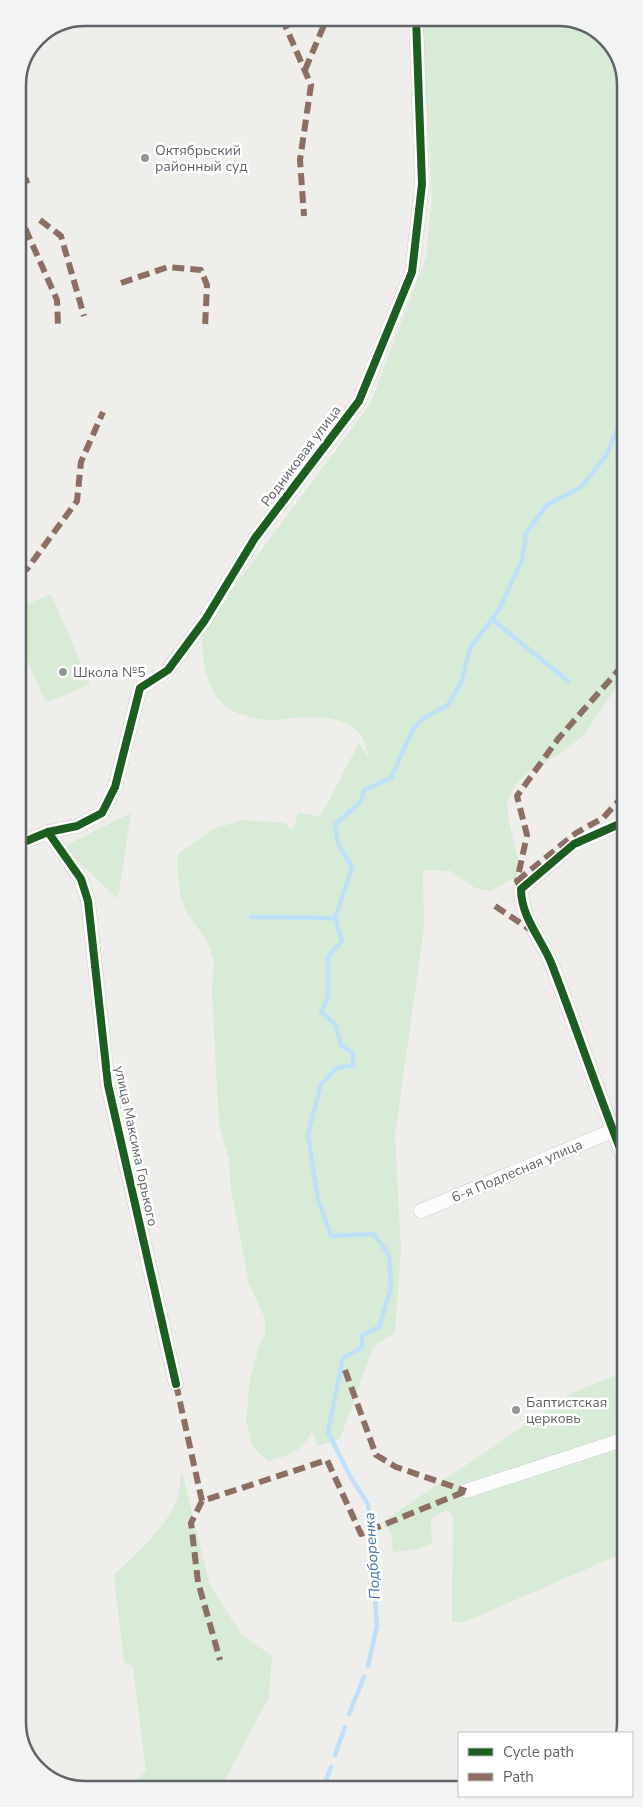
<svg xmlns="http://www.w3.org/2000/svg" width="643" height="1807" font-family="'Nunito Sans',sans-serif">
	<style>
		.green { fill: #d8ebd6 }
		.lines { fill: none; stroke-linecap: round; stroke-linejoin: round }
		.stream { stroke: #bfe0f9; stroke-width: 4.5 }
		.minor-casing { stroke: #cbcccc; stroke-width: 15 }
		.minor { stroke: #fdfcfc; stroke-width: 14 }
		.quiet { stroke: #8d6e63; stroke-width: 6; stroke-dasharray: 12 6; stroke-linecap: butt }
		.cycleway-casing { stroke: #fff; stroke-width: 11 }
		.cycleway { stroke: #1b5e20; stroke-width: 8 }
		.poi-dot { fill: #919496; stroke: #fff; stroke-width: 2 }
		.labels { text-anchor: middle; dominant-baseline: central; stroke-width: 5; stroke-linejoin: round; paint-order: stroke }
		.poi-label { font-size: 14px; fill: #5f6368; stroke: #fff; text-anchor: start }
		.street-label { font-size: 14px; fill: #5f6368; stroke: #fff }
		.water-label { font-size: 15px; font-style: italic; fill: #4174aa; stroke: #fff }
		.rim { fill: none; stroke: #5f6368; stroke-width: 2.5 }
	</style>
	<rect width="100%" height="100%" fill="#efeeea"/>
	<g class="green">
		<path d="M422,18H562L599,32L623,67L624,676L583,736L561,753L533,768L515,785L507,802L509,822L520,867L516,877L490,891L475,888L451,871L423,870L424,928L395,1135L401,1249L395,1332L373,1347L340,1439L317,1446L312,1431C302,1451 289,1456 268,1461L253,1447L246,1420L250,1380L259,1346L265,1334V1318L249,1284L231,1189L229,1159L219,1125L212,991L214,961L208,942L187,913L180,894L177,862L179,853L213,829L243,820L284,823L293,830L298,812L320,817L359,743L370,760C366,750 366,740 358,732C335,710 298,719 270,720C262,720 254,718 247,716C206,707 202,666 202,630L370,404L426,258L432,197Z"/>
		<path d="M51,594L90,684L46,703L18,638V608Z"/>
		<path d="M131,813L118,899L63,847Z"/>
		<path d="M625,1372V1552L465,1622H452L453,1516L447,1510L431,1518L432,1543L420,1549L393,1552L391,1533L381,1523L572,1393Z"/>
		<path d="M182,1471L209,1583L241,1634L272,1656L269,1697L220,1789H126L146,1771L133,1667L124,1662L114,1575C134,1555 169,1526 177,1498C180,1489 180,1480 182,1471Z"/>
	</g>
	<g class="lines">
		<g class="stream">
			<path d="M492,619L568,681"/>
			<path d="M251,917L335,918"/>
			<path d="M368,1666L377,1626L368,1504L351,1478L328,1432L343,1358L362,1347V1335L379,1327L391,1288L389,1255L374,1234L331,1236L318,1200L308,1134L321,1084L337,1068L353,1065V1053L341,1045L335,1024L321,1012L328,997V957L342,941L335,918L352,867L338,844L335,825L361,801L364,790L391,778L413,729L424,718L448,705L461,683L470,648L499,610L522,560L526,533L547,505L581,487L606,456L620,423L624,405"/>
			<path d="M349,1714L364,1677"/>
			<path d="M335,1755L345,1727"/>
			<path d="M323,1788L331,1767"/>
		</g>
		<g class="minor-casing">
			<g id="minor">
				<path d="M624,822L574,844L521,889C521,918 542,939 552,965C577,1030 599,1096 625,1161"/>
				<path d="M48,832L81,879L88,901L108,1085L176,1384"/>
				<path d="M19,844L48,832L77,826L102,813L115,787L140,688L168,670L205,620L255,538L359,401L412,272L422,184L416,18"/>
				<path d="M421,1211L612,1131"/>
				<path d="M466,1491L625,1439"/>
			</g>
		</g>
		<use href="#minor" class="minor"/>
		<g class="quiet">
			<path d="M282,18L311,85L300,160L304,216"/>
			<path d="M305,70L327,18"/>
			<path d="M18,184L34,178"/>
			<path d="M18,212L57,300L58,326"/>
			<path d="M40,220L61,236L84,316"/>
			<path d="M121,283L168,267L201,270L207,285L205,327"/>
			<path d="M18,571L27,569L77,501L81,462L103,412"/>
			<path d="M517,881L576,833L603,818L624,795"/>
			<path d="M521,889L517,881L527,835L517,796L558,739L624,664"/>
			<path d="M495,906L531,930"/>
			<path d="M345,1370L376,1455L396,1467L466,1491"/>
			<path d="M176,1384L202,1501L327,1460L361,1534L466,1491"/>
			<path d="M202,1501L191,1523L198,1582L220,1660"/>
		</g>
		<g class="cycleway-casing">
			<g id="cycleway">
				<path d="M624,822L574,844L521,889C521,918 542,939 552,965C577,1030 599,1096 625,1161"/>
				<path d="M48,832L81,879L88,901L108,1085L176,1384"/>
				<path d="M19,844L48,832L77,826L102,813L115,787L140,688L168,670L205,620L255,538L359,401L412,272L422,184L416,18"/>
			</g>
		</g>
		<use href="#cycleway" class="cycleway"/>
	</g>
	<g class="poi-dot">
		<circle cx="145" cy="158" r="5"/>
		<circle cx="63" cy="672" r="5"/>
		<circle cx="516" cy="1410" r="5"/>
	</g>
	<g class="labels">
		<g class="poi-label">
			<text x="155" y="150">Октябрьский<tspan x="155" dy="16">районный суд</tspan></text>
			<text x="73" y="672">Школа №5</text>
			<text x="526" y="1402">Баптистская<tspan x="526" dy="16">церковь</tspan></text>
		</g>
		<g class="street-label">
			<text transform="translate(301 456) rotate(-53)">Родниковая улица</text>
			<text transform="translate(136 1146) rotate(78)">улица Максима Горького</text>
			<text transform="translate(517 1171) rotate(-23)">6-я Подлесная улица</text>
		</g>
		<g class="water-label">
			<text transform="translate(372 1556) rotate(-94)">Подборенка</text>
		</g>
	</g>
	<path d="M0 0H643V1807H0ZM85 26H558A59 59 0 0 1 617 85V1722A59 59 0 0 1 558 1781H85A59 59 0 0 1 26 1722V85A59 59 0 0 1 85 26Z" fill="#f2f3f3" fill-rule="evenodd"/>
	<path class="rim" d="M85 26H558A59 59 0 0 1 617 85V1722A59 59 0 0 1 558 1781H85A59 59 0 0 1 26 1722V85A59 59 0 0 1 85 26Z"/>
	<rect x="458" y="1732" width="175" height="65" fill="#ffffff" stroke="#bfc1c3"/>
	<rect x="468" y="1748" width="25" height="8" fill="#1b5e20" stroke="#bfc1c3"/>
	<text x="503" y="1757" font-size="15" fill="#5f6368">Cycle path</text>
	<rect x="468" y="1773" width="25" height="8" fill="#8d6e63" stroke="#bfc1c3"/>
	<text x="503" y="1782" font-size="15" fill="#5f6368">Path</text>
</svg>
